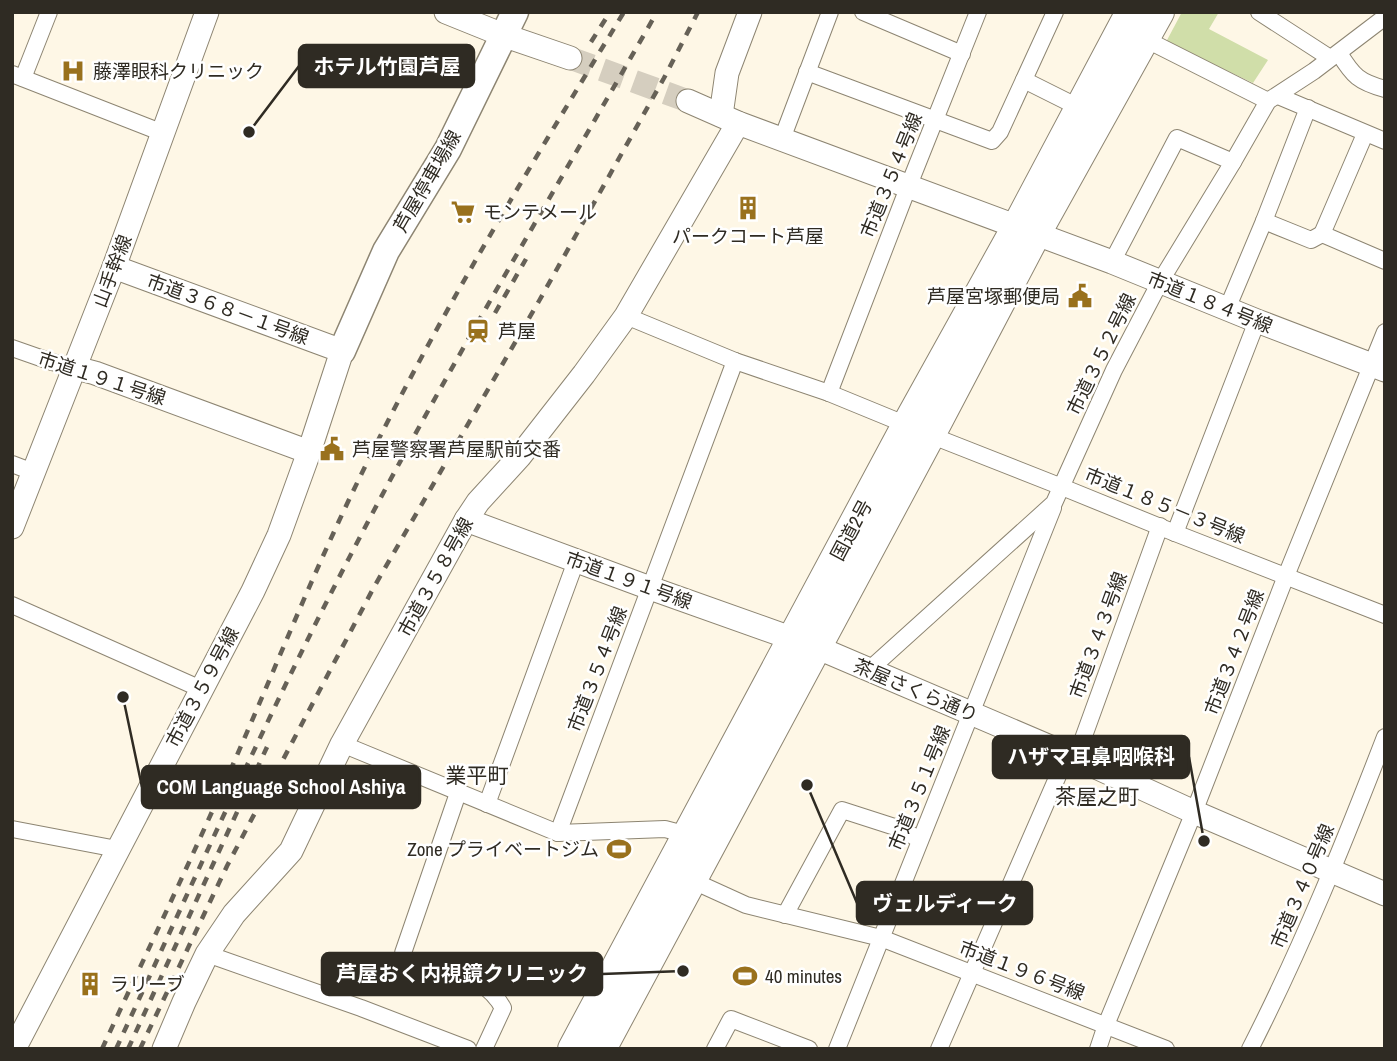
<svg xmlns="http://www.w3.org/2000/svg" width="1397" height="1061" font-family="'Archivo Narrow','Noto Sans JP',sans-serif">
	<style>
		.green { fill: #d0dea9 }
		.lines { fill: none; stroke-linecap: round; stroke-linejoin: round }
		.secondary-tunnel { stroke: #d5cebf; stroke-width: 23; stroke-dasharray: 23 11; stroke-linecap: butt }
		.street-casing { stroke: #8d8572; stroke-width: 18 }
		.secondary-casing { stroke: #8d8572; stroke-width: 25 }
		.primary-casing { stroke: #8d8572; stroke-width: 29 }
		.highway-casing { stroke: #8d8572; stroke-width: 32 }
		.street { stroke: #fff; stroke-width: 16 }
		.secondary { stroke: #fff; stroke-width: 23 }
		.primary { stroke: #fff; stroke-width: 26 }
		.highway { stroke: #fff; stroke-width: 30 }
		.rail { stroke: #666157; stroke-width: 4.5; stroke-dasharray: 9 9; stroke-linecap: butt }
		.labels { text-anchor: middle; dominant-baseline: central; stroke-width: 5; stroke-linejoin: round; paint-order: stroke }
		.poi-label { font-size: 19px; fill: #2f2b23; stroke: #fff; text-anchor: start }
		.street-label { font-size: 19px; fill: #2f2b23; stroke: #fff }
		.neighbourhood-label { font-size: 21px; fill: #2f2b23; stroke: #fff }
		.leader { fill: none; stroke: #2f2b23; stroke-width: 2.5 }
		.callout-dot { fill: #2f2b23; stroke: #fff; stroke-width: 2.5 }
		.callout { fill: #2f2b23; stroke: #2f2b23; stroke-width: 2.5 }
		.callout-label { font-size: 21px; text-anchor: middle; font-weight: bold; fill: #fff }
	</style>
	<rect width="100%" height="100%" fill="#fef7e6"/>
	<path class="green" d="M1182,12H1219L1209,29L1268,60L1253,83L1166,42Z"/>
	<g class="lines">
		<path class="secondary-tunnel" d="M570,58L688,101"/>
		<g class="street-casing">
			<g id="street">
				<path d="M863,12L962,54"/>
				<path d="M1259,12L1330,58"/>
				<path d="M1145,39L1268,101"/>
				<path d="M1339,53C1353,76 1359,82 1385,89"/>
				<path d="M807,72L992,141L1000,132L1055,12"/>
				<path d="M12,74L163,133"/>
				<path d="M23,78L49,12"/>
				<path d="M1024,80L1080,108"/>
				<path d="M1278,96L1385,141"/>
				<path d="M1365,134L1322,234L1385,261"/>
				<path d="M782,139L830,12"/>
				<path d="M1264,221L1311,240L1322,234"/>
				<path d="M1112,262L1177,138L1233,162"/>
				<path d="M1227,309L1264,221L1308,108"/>
				<path d="M626,316L735,361L829,393L907,425"/>
				<path d="M12,348L52,362L76,368"/>
				<path d="M829,393L909,185L978,12"/>
				<path d="M930,435L1062,487L1175,533L1385,615"/>
				<path d="M12,464L33,472"/>
				<path d="M1175,533L1257,321"/>
				<path d="M12,605L201,689"/>
				<path d="M869,670L1054,503L1114,370L1160,282L1233,162L1268,101L1314,71L1385,17"/>
				<path d="M342,744L558,833L665,829L688,835V839"/>
				<path d="M1076,758L1160,526"/>
				<path d="M487,804L576,561"/>
				<path d="M12,829L117,849"/>
				<path d="M558,833L735,361"/>
				<path d="M691,875V880L746,905L881,938L1166,1049"/>
				<path d="M785,915L842,810L901,829L920,840"/>
				<path d="M403,953L458,793"/>
				<path d="M207,954L361,1008L468,1049"/>
				<path d="M445,966C467,973 492,987 503,1008L484,1049"/>
				<path d="M715,1049L731,1019L809,1049"/>
				<path d="M837,1049L1053,508"/>
				<path d="M939,1049L1067,755"/>
				<path d="M1098,1049L1106,1025L1194,812L1286,576L1385,332"/>
				<path d="M1250,1049C1302,947 1344,843 1385,737"/>
			</g>
		</g>
		<g class="secondary-casing">
			<g id="secondary">
				<path d="M446,12L503,35L570,58"/>
				<path d="M688,101L738,123L1112,262L1257,321L1385,370"/>
				<path d="M721,115L727,73L750,12"/>
				<path d="M76,368L95,373L309,452"/>
				<path d="M466,520L650,588L816,647L1076,758L1194,812L1385,894"/>
				<path d="M12,527L114,267L207,12"/>
				<path d="M14,1049L253,591L279,535L309,452L342,351L114,267"/>
				<path d="M164,1049L184,1002L207,954L234,914L291,851L342,744L466,520L478,502L520,456L584,374L626,316L738,123"/>
			</g>
		</g>
		<g class="primary-casing">
			<path id="primary" d="M342,351L386,251L448,149L515,12"/>
		</g>
		<g class="highway-casing">
			<g id="highway">
				<path d="M573,1049L907,425L1017,227L1131,12"/>
				<path d="M601,1049L930,435L1036,233L1159,12"/>
			</g>
		</g>
		<use href="#street" class="street"/>
		<use href="#secondary" class="secondary"/>
		<use href="#primary" class="primary"/>
		<use href="#highway" class="highway"/>
		<g class="rail">
			<path d="M591,42L610,12"/>
			<path d="M495,313L526,259"/>
			<path d="M102,1049C144,958 187,869 227,778C271,679 311,577 359,479C437,318 531,165 624,12"/>
			<path d="M116,1049C192,885 265,720 348,560C444,374 553,194 657,12"/>
			<path d="M128,1049L267,747"/>
			<path d="M140,1049L227,866L374,587L539,301L664,78L698,12"/>
		</g>
	</g>
	<defs>
		<g id="hospital-bare" transform="scale(1.89)"><path d="M-5-5h3v3.5h4V-5h3V5h-3V1.5h-4V5h-3Z" fill="#99711d" stroke="#fff" stroke-width="2.5" paint-order="stroke"/></g>
		<g id="building-bare" transform="scale(1.89)"><path d="M-4-6H4V6H1V3H-1V6H-4ZM-2.5-4.3h1.7v1.8h-1.7ZM.8-4.3h1.7v1.8H.8ZM-2.5-1h1.7V.8h-1.7ZM.8-1h1.7V.8H.8Z" fill="#99711d" stroke="#fff" stroke-width="2.5" paint-order="stroke"/></g>
		<g id="supermarket-bare" transform="scale(1.89)"><path d="M-6-5.5h2.5l.6 2H6L4.5 2H-2.5L-4.4-4H-6ZM-1.5 3.2a1.3 1.3 0 1 0 .1 0ZM3 3.2a1.3 1.3 0 1 0 .1 0Z" fill="#99711d" stroke="#fff" stroke-width="2.5" paint-order="stroke"/></g>
		<g id="civic-bare" transform="scale(1.89)"><path d="M-.6-6.5H3V-4.5H.6V-3L4-1V1h2V6H-6V1h2V-1L-.6-3ZM-1.2 2.5V6h2.4V2.5Z" fill="#99711d" stroke="#fff" stroke-width="2.5" paint-order="stroke"/></g>
		<g id="station-bare" transform="scale(1.89)"><path d="M-3-6H3Q5-6 5-4V2Q5 4 3 4L4.5 6H3L1.5 4h-3L-3 6H-4.5L-3 4Q-5 4-5 2V-4Q-5-6-3-6ZM-3.5-4v3h7v-3ZM-3.5 1v1.5H-2V1ZM2 1v1.5H3.5V1Z" fill="#99711d" stroke="#fff" stroke-width="2.5" paint-order="stroke"/></g>
		<g id="stadium-bare" transform="scale(1.89)"><path d="M0-5a6.5 5 0 1 0 0 10a6.5 5 0 1 0 0-10ZM-3.5-1.8h7v3.6h-7Z" fill="#99711d" stroke="#fff" stroke-width="2.5" paint-order="stroke"/></g>
	</defs>
	<g fill-rule="evenodd">
		<use href="#hospital-bare" x="73" y="71"/>
		<use href="#building-bare" x="748" y="208"/>
		<use href="#supermarket-bare" x="463" y="212"/>
		<use href="#civic-bare" x="1080" y="296"/>
		<use href="#station-bare" x="478" y="331"/>
		<use href="#civic-bare" x="332" y="449"/>
		<use href="#stadium-bare" x="619" y="849"/>
		<use href="#stadium-bare" x="745" y="976"/>
		<use href="#building-bare" x="90" y="984"/>
	</g>
	<g class="labels">
		<g class="poi-label">
			<text x="93" y="71">藤澤眼科クリニック</text>
			<text x="483" y="212">モンテメール</text>
			<text x="748" y="236" text-anchor="middle">パークコート芦屋</text>
			<text x="1060" y="296" text-anchor="end">芦屋宮塚郵便局</text>
			<text x="498" y="331">芦屋</text>
			<text x="352" y="449">芦屋警察署芦屋駅前交番</text>
			<text x="599" y="849" text-anchor="end">Zone プライベートジム</text>
			<text x="765" y="976">40 minutes</text>
			<text x="110" y="984">ラリーブ</text>
		</g>
		<g class="street-label">
			<text transform="translate(891 175) rotate(-68)">市道３５４号線</text>
			<text transform="translate(427 181) rotate(-60)">芦屋停車場線</text>
			<text transform="translate(112 271) rotate(-69)">山手幹線</text>
			<text transform="translate(1210 302) rotate(22)">市道１８４号線</text>
			<text transform="translate(228 309) rotate(20)">市道３６８－１号線</text>
			<text transform="translate(1101 354) rotate(-64)">市道３５２号線</text>
			<text transform="translate(102 378) rotate(18)">市道１９１号線</text>
			<text transform="translate(1165 505) rotate(22)">市道１８５－３号線</text>
			<text transform="translate(851 530) rotate(-62)">国道2号</text>
			<text transform="translate(435 577) rotate(-61)">市道３５８号線</text>
			<text transform="translate(629 580) rotate(20)">市道１９１号線</text>
			<text transform="translate(1098 635) rotate(-70)">市道３４３号線</text>
			<text transform="translate(1234 652) rotate(-69)">市道３４２号線</text>
			<text transform="translate(597 669) rotate(-69)">市道３５４号線</text>
			<text transform="translate(202 687) rotate(-62)">市道３５９号線</text>
			<text transform="translate(916 690) rotate(23)">茶屋さくら通り</text>
			<text transform="translate(919 788) rotate(-68)">市道３５１号線</text>
			<text transform="translate(1302 886) rotate(-67)">市道３４０号線</text>
			<text transform="translate(1022 970) rotate(21)">市道１９６号線</text>
		</g>
		<g class="neighbourhood-label">
			<text x="477" y="775">業平町</text>
			<text x="1097" y="796">茶屋之町</text>
		</g>
	</g>
	<path class="leader" d="M249 132L299 66M1204 841L1189 757M123 697L142 787M807 785L857 903M683 971L602 974"/>
	<g class="callout-dot">
		<circle cx="249" cy="132" r="7"/>
		<circle cx="1204" cy="841" r="7"/>
		<circle cx="123" cy="697" r="7"/>
		<circle cx="807" cy="785" r="7"/>
		<circle cx="683" cy="971" r="7"/>
	</g>
	<g class="callout">
		<rect x="299" y="45" width="175" height="42" rx="7"/>
		<rect x="993" y="736" width="196" height="42" rx="7"/>
		<rect x="142" y="766" width="278" height="42" rx="7"/>
		<rect x="857" y="882" width="175" height="42" rx="7"/>
		<rect x="322" y="953" width="280" height="42" rx="7"/>
	</g>
	<g class="callout-label">
		<text x="387" y="74">ホテル竹園芦屋</text>
		<text x="1091" y="764">ハザマ耳鼻咽喉科</text>
		<text x="281" y="794">COM Language School Ashiya</text>
		<text x="945" y="911">ヴェルディーク</text>
		<text x="462" y="981">芦屋おく内視鏡クリニック</text>
	</g>
	<rect width="1397" height="1061" fill="none" stroke="#2f2b23" stroke-width="28"/>
</svg>
